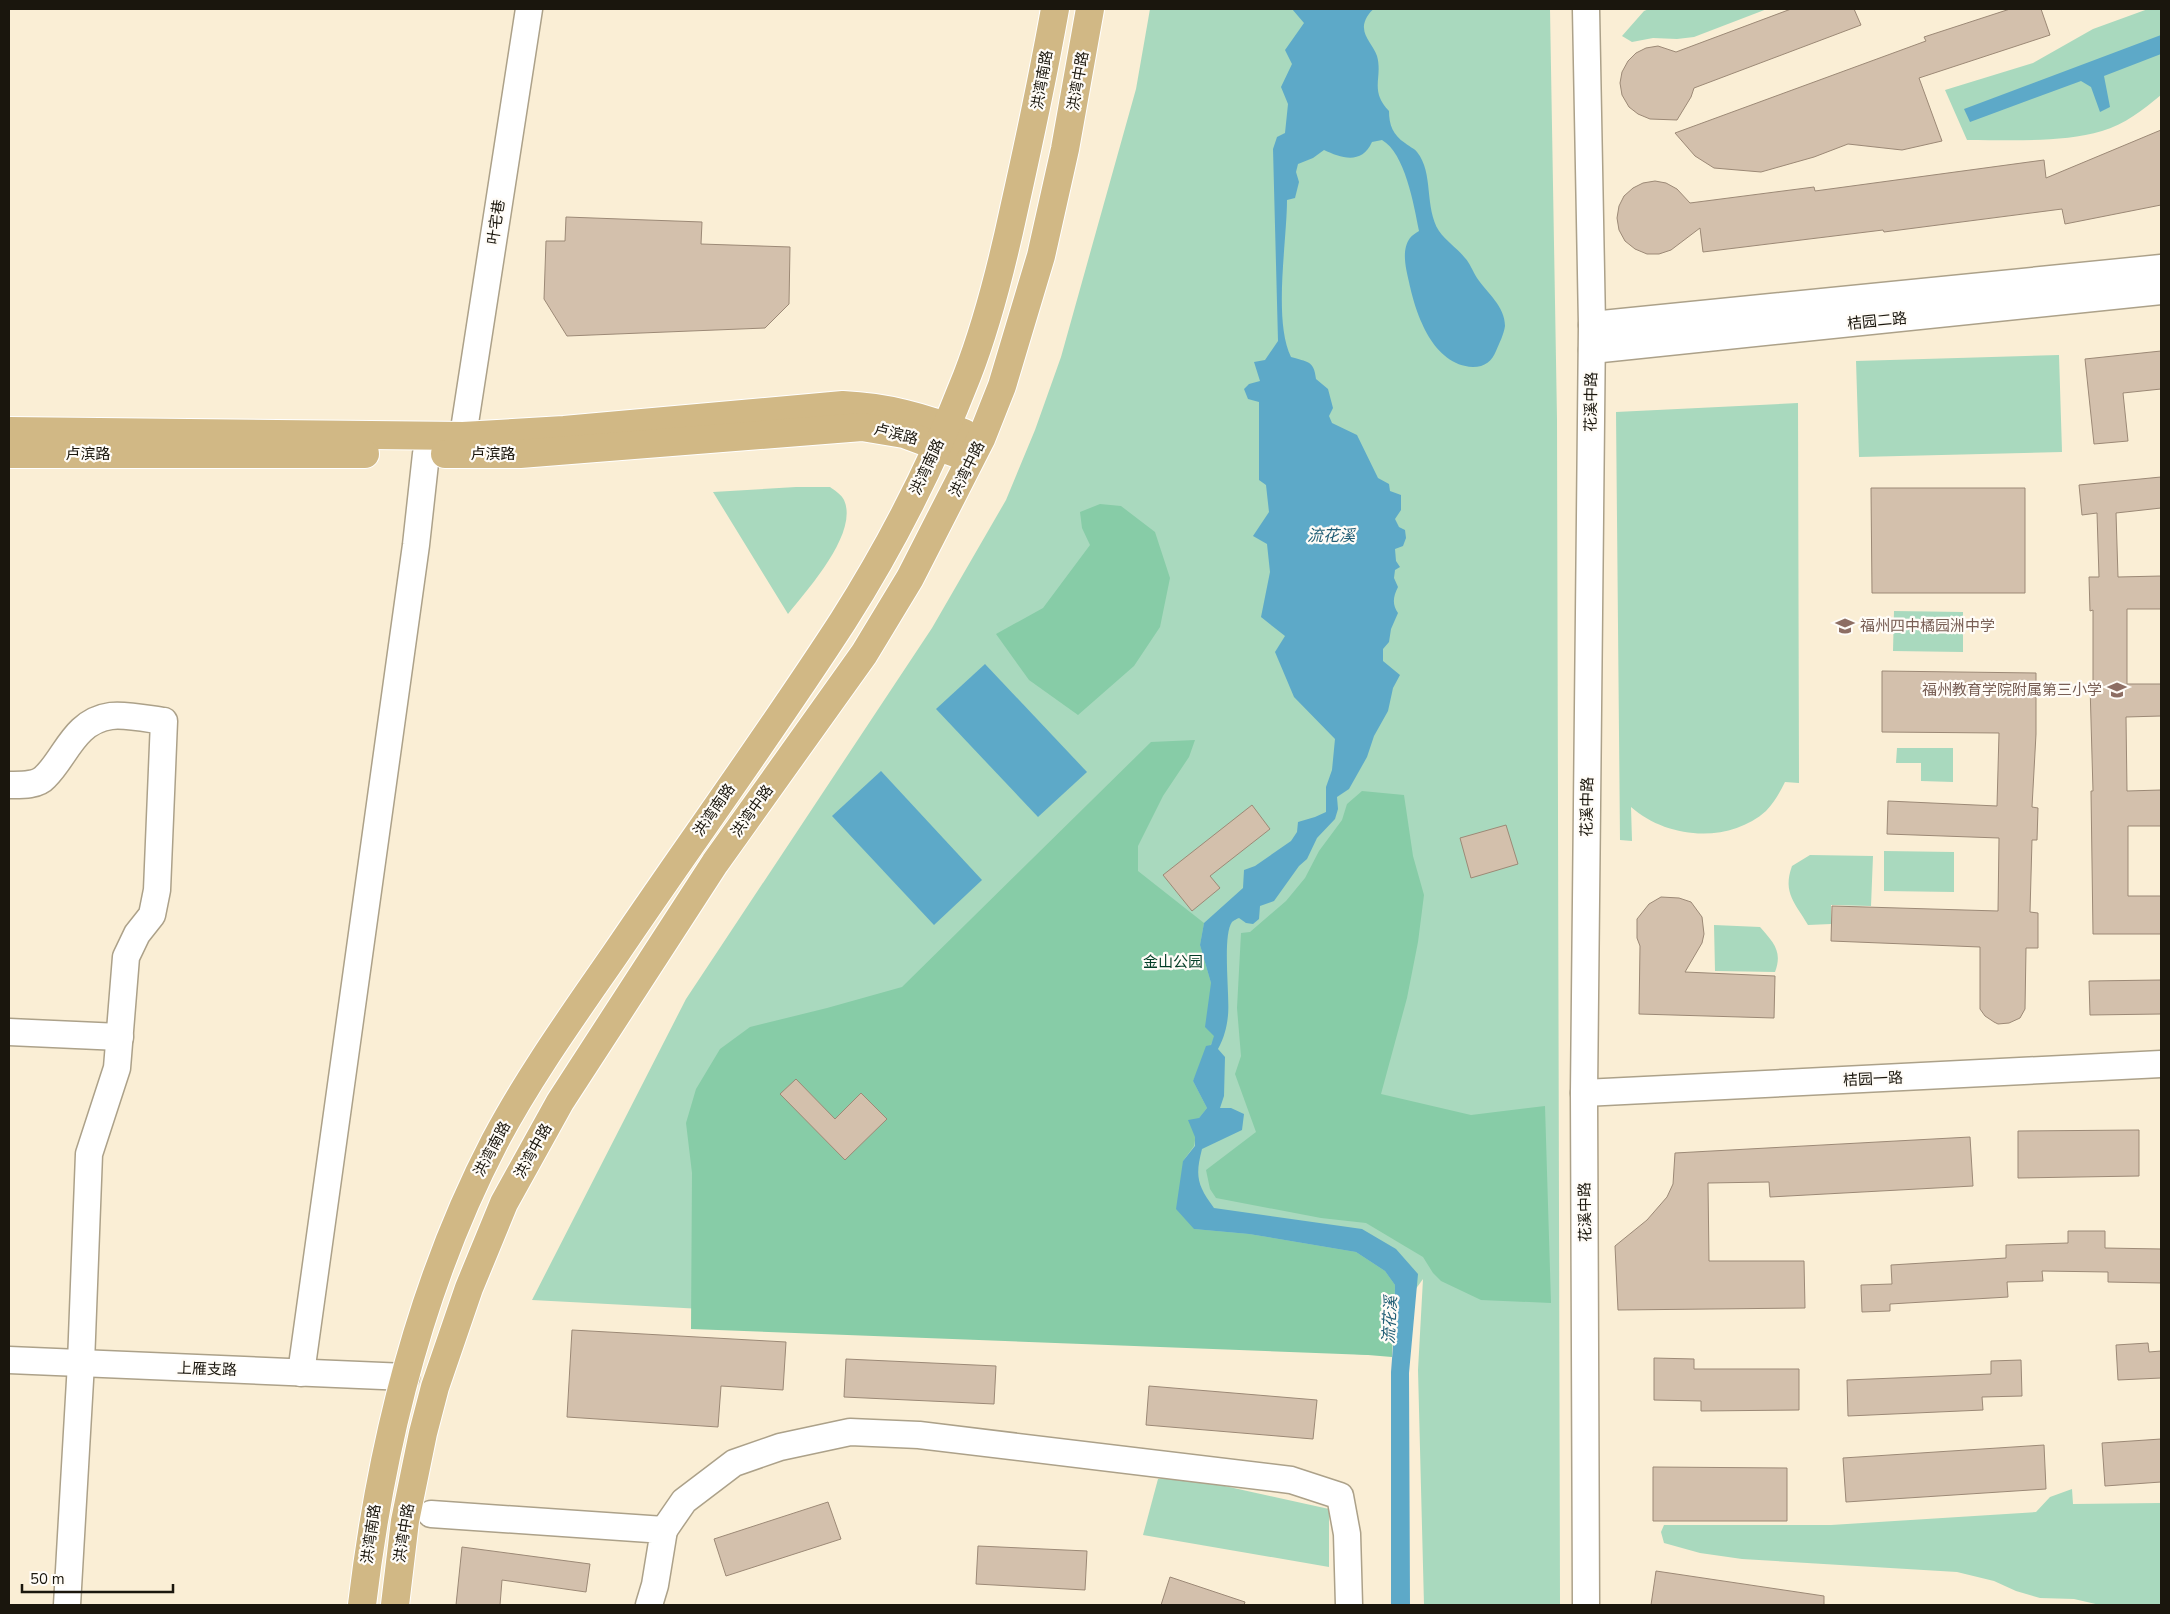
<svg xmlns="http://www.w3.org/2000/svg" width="2170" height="1614" font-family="'Nunito Sans','Noto Sans SC',sans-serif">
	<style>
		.green { fill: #a9d9be }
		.forest { fill: #87cca7 }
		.water { fill: #5da9c8 }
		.building { fill: #d3c0ac; stroke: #9c8976 }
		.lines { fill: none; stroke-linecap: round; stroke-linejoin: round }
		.minor-casing { stroke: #aca189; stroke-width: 29 }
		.major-casing { stroke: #fff; stroke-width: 30 }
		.minor { stroke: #fff; stroke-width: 26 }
		.major { stroke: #d1b885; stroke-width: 28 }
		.labels { text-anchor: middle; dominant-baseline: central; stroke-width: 4.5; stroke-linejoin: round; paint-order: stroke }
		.street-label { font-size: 15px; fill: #1a160d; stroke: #fffcf7 }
		.education-label { font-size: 15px; fill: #785e54; stroke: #fffcf7; text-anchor: start }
		.park-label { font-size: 15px; fill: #033e27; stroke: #fffcf7 }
		.water-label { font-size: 16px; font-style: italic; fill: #235f76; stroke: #fffcf7 }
	</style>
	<rect width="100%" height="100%" fill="#faeed5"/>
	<g class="green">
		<path d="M1150,9H1550L1557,419L1560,1605H1424L1418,1370L1423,1279L1368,1355L819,1315L532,1300L686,999L932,628L1006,500L1035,430L1061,357L1136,89Z"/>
		<path d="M1649,9H1767L1694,37L1677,39L1653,38L1632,42L1622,36L1644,11Z"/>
		<path d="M2148,9H2161V95C2144,109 2124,125 2102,131C2061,143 2010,140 1967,140L1945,90L2033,63L2093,29Z"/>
		<path d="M2059,355L2062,452L1859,457L1856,361Z"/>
		<path d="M1798,403L1799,783L1785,782C1780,792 1774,803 1766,811C1729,844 1667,839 1631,807L1632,841L1620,840L1616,412Z"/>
		<path d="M796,487H830C834,490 842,495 844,500C859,533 807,590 788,614L713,492Z"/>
		<path d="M1894,611L1963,612V652L1893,651Z"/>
		<path d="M1897,748H1953V782L1921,781V763H1896Z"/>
		<path d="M1884,851L1954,852V892L1884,891Z"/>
		<path d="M1810,855L1873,856L1871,906L1831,905V924L1808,925C1796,904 1782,893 1792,866Z"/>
		<path d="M1714,925L1760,927C1773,942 1783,951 1775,972L1715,971Z"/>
		<path d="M1175,1475L1329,1509V1567L1143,1535L1158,1479Z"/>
		<path d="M2072,1489L2073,1504L2161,1503V1605H2100L2074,1599L2040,1598L2016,1591L1994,1581L1957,1572L1742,1559L1700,1553L1664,1543L1661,1532L1664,1525H1831L2036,1512L2050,1497Z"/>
	</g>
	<g class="forest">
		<path d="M1100,504L1121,506L1155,532L1170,578L1160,627L1134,666L1078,715L1029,680L996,634L1043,608L1090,545L1082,528L1080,512Z"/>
		<path d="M1195,740L1189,757L1163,796L1138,846V871L1204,923L1200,945L1211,983L1215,1036L1193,1081L1207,1108L1199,1118L1194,1146L1183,1161L1194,1229L1249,1234L1356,1252L1385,1271L1395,1285L1392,1357L1368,1355L691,1329L692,1173L686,1123L696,1089L720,1049L750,1027L827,1008L902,987L1151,742Z"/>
		<path d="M1362,791L1404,795L1413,856L1424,895L1418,942L1407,998L1381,1094L1471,1115L1545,1106L1551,1303L1481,1300L1441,1281L1433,1273L1423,1257L1366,1223L1321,1218L1216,1198L1210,1189L1206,1170L1256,1132L1235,1074L1241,1056L1237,1008L1241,933L1250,932L1286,901L1305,878L1319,851L1342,820L1347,804Z"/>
	</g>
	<g class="water">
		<path d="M1292,9H1374C1369,12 1363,22 1364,28C1364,37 1374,47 1377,56C1383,78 1369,90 1389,111C1389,125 1393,135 1405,143C1408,146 1414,148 1417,152C1434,173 1424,207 1439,231C1447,242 1457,248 1465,258C1470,263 1473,272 1477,278C1487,293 1505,306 1505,326C1504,334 1499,344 1496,351C1492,361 1485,367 1473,367C1433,365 1416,315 1409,282C1406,269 1401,250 1410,238C1412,235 1416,233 1419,231C1414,205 1405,153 1382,140L1372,142C1362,165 1341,158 1324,150L1313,158L1298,164L1296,172L1299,182L1295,198L1287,200C1287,242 1273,320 1291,357C1307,362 1314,360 1316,379L1328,389L1333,408L1329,416L1332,423L1357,435L1378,478L1389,484L1390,491L1401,495V510L1395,519L1399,527L1405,530L1406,538L1403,546L1395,549L1396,561L1400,567L1395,570L1394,578L1398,587C1393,597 1392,604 1398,613L1391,629L1389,642L1383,649V661L1400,675L1393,688L1388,711L1374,736L1367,757L1349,789L1337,797L1338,809L1335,819L1317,838L1307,859L1299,866L1274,901L1260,906L1259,919L1253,924L1246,923L1239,918C1238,918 1233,921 1232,922C1222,936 1230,996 1228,1015C1227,1027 1224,1038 1218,1049L1225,1057L1224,1096L1220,1108H1231L1244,1114L1242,1130L1202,1149C1195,1176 1197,1185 1214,1208L1362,1229L1396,1249L1418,1274L1409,1373L1410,1605H1391V1372L1394,1333L1395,1285L1385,1271L1356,1252L1249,1234L1194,1229L1176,1209L1183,1161L1195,1146V1137L1188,1120L1199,1118L1207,1108L1193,1081L1206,1046L1211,1045L1214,1036L1205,1027L1211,983L1200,945L1204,923L1243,888L1244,870L1255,866L1291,841L1297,832L1298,822L1315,817L1326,812V787L1332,770L1335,739L1294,697L1275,652L1285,636L1261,617L1270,572L1267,544L1253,536L1269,512L1266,485L1259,480V402L1248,399L1244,389L1249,384L1260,381L1254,362L1265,360L1278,341L1273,149L1277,137L1285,133L1288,104L1281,87L1292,64L1285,50L1304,23Z"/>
		<path d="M2161,35V54L2104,76L2110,107L2100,112L2091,87L2081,81L1970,122L1964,109Z"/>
		<path d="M985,664L1087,772L1038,817L936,709Z"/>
		<path d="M881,771L982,880L934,925L832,816Z"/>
	</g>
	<g class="building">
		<path d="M1791,9H1854L1861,25L1694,88L1691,97L1677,120L1650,119L1638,114L1629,107L1622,95L1620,83L1622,72L1628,61L1636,53L1646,48L1658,46L1676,52Z"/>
		<path d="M2010,9H2041L2050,35L1919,78L1942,141L1902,150L1848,144L1814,157L1761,172L1714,168L1695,156L1675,133L1926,41L1924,37Z"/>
		<path d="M2161,130V205L2065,224L2062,209L1884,232L1883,230L1703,252L1700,228L1671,250L1659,254H1647L1635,249L1625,241L1619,230L1617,218L1619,206L1624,196L1633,188L1643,183L1655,181L1666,183L1677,189L1690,203L1814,187L1815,191L2044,160L2046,178Z"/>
		<path d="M566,217L702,222L701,244L790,247L789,304L765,328L567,336L544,299L546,241H565Z"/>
		<path d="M2161,351V389L2123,393L2128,441L2094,444L2085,359Z"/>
		<path d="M2161,477V508L2116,513L2118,577L2161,576V609H2127V684H2161V716L2126,717L2127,791L2161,790V826H2128V896H2161V934H2093L2091,791H2093L2090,685H2093V610L2090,611L2089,577H2099L2097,513L2082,515L2079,485Z"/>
		<path d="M1871,488H2025V593H1872Z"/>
		<path d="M1882,671L2036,673V734L2032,807L2038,808L2037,840H2032L2030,912L2038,913V948H2026L2025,1009L2020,1018L2009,1023L1998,1024L1994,1022L1985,1016L1980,1009V947L1831,941L1832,906L1998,911L1999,838L1887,834L1888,801L1997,806L1999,733L1882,732Z"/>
		<path d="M1252,805L1270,829L1210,876L1220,888L1192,911L1163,875Z"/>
		<path d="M1506,825L1518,864L1471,878L1460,838Z"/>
		<path d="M1661,897L1679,898L1691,902L1702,917L1704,934L1702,943L1685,972L1775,976L1774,1018L1639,1014L1640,946L1637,938V919L1649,904Z"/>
		<path d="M2161,980V1014L2090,1015L2089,981Z"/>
		<path d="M796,1079L835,1119L861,1093L887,1119L845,1160L780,1094Z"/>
		<path d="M2139,1130V1176L2018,1178V1131Z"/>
		<path d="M1970,1137L1973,1186L1770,1197L1769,1182L1708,1183L1709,1261H1804L1805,1308L1618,1310L1615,1246L1647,1220L1667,1197L1673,1184L1675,1153Z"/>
		<path d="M2068,1231H2105V1248L2161,1249V1283L2108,1282V1272L2042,1271L2043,1281L2007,1282L2008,1297L1890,1304V1311L1862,1312L1861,1285L1892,1284L1891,1265L2006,1258V1245L2068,1243Z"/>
		<path d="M572,1330L786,1342L783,1390L721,1386L718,1427L567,1417Z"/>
		<path d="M2148,1343L2149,1352L2161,1351V1378L2118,1380L2116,1345Z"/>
		<path d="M1654,1358L1694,1359V1369H1799V1410L1701,1411V1401L1654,1400Z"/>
		<path d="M846,1359L996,1366L994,1404L844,1397Z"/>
		<path d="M2021,1360L2022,1396L1982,1397L1983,1410L1848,1416L1847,1380L1991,1374V1361Z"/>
		<path d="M1149,1386L1317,1400L1313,1439L1146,1425Z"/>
		<path d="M2161,1439V1482L2105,1486L2102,1443Z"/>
		<path d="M2044,1445L2046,1489L1846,1502L1843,1458Z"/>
		<path d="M1653,1467L1787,1468V1521H1653Z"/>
		<path d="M828,1502L841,1539L726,1576L714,1539Z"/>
		<path d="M978,1546L1087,1551L1085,1590L976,1584Z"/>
		<path d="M462,1547L590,1564L586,1592L502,1580L500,1605H456Z"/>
		<path d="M1656,1571L1824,1596V1605H1651Z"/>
		<path d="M1170,1577L1245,1602L1244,1605H1161Z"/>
	</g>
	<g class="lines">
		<g class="minor-casing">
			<g id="minor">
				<path d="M1586,9L1592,325L1584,1093L1586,1605"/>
				<path d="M1592,325L2161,268"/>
				<path d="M1592,350L2161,291"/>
				<path d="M463,436L529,9"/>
				<path d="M9,785C20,785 37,786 45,777C66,757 74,721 111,716C125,714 149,719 164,721L157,890L152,915L137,934L126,957L117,1068L89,1154L81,1363L67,1605"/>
				<path d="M9,1032L120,1037"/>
				<path d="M1584,1093L2161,1064"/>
				<path d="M9,1360L406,1377"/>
				<path d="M301,1373L416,545L426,454"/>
				<path d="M431,1514L664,1530L655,1585L649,1605"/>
				<path d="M664,1530L684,1501L734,1463L780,1447L850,1432L919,1435L1291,1480L1340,1496L1347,1534L1349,1605"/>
			</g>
		</g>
		<g class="major-casing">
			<g id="major">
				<path d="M9,431L463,436L564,430L843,405C887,407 923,417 964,433"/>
				<path d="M9,454H365"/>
				<path d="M445,454H520L862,427L904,434L955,453"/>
				<path d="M362,1605C381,1445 420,1285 495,1141C530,1075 574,1014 616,953C691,842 770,734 843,621C892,544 934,461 967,376C988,322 1002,265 1014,209C1029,142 1043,76 1055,9"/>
				<path d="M395,1605L405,1521L423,1433L435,1387L469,1288L504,1203L560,1102L715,863L864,654L910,578L981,439L1002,386L1041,256L1065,149L1090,9"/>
			</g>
		</g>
		<use href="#minor" class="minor"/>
		<use href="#major" class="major"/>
	</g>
	<defs>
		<g id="school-bare" transform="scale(1.5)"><path d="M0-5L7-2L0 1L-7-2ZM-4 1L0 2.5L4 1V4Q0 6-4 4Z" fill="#8d6e63" stroke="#fffcf7" stroke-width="2.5" paint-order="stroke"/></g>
	</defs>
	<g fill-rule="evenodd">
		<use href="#school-bare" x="1845" y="626"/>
		<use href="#school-bare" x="2117" y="690"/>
	</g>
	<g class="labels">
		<g class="street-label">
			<text transform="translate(1042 80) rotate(-80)">洪湾南路</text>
			<text transform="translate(1078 81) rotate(-80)">洪湾中路</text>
			<text transform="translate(496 222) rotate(-81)">叶宅巷</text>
			<text transform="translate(1877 321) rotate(-6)">桔园二路</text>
			<text transform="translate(1591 402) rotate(-89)">花溪中路</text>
			<text transform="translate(896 434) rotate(14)">卢滨路</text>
			<text x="88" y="454">卢滨路</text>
			<text x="493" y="454">卢滨路</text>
			<text transform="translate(927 467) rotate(-65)">洪湾南路</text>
			<text transform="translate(967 469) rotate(-64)">洪湾中路</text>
			<text transform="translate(1587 807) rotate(-89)">花溪中路</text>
			<text transform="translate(714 810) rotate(-55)">洪湾南路</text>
			<text transform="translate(752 811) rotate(-54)">洪湾中路</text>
			<text transform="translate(1873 1079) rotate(-3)">桔园一路</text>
			<text transform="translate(492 1149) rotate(-62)">洪湾南路</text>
			<text transform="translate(533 1151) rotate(-61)">洪湾中路</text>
			<text transform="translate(1585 1212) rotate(-91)">花溪中路</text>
			<text transform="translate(207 1369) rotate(2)">上雁支路</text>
			<text transform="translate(404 1533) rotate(-81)">洪湾中路</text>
			<text transform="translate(371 1534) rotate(-82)">洪湾南路</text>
		</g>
		<g class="education-label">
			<text x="1860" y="626">福州四中橘园洲中学</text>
			<text x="2102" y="690" text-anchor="end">福州教育学院附属第三小学</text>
		</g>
		<g class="park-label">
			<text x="1173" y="962">金山公园</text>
		</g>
		<g class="water-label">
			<text x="1331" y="536">流花溪</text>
			<text transform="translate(1390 1320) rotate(-87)">流花溪</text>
		</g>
	</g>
	<rect width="2170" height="1614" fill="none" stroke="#1a160d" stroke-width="20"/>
	<path d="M22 1584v8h151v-8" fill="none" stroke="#1a160d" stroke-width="2.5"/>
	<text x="30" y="1584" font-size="15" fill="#1a160d" stroke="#fffcf7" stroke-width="4" paint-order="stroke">50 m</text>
</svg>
